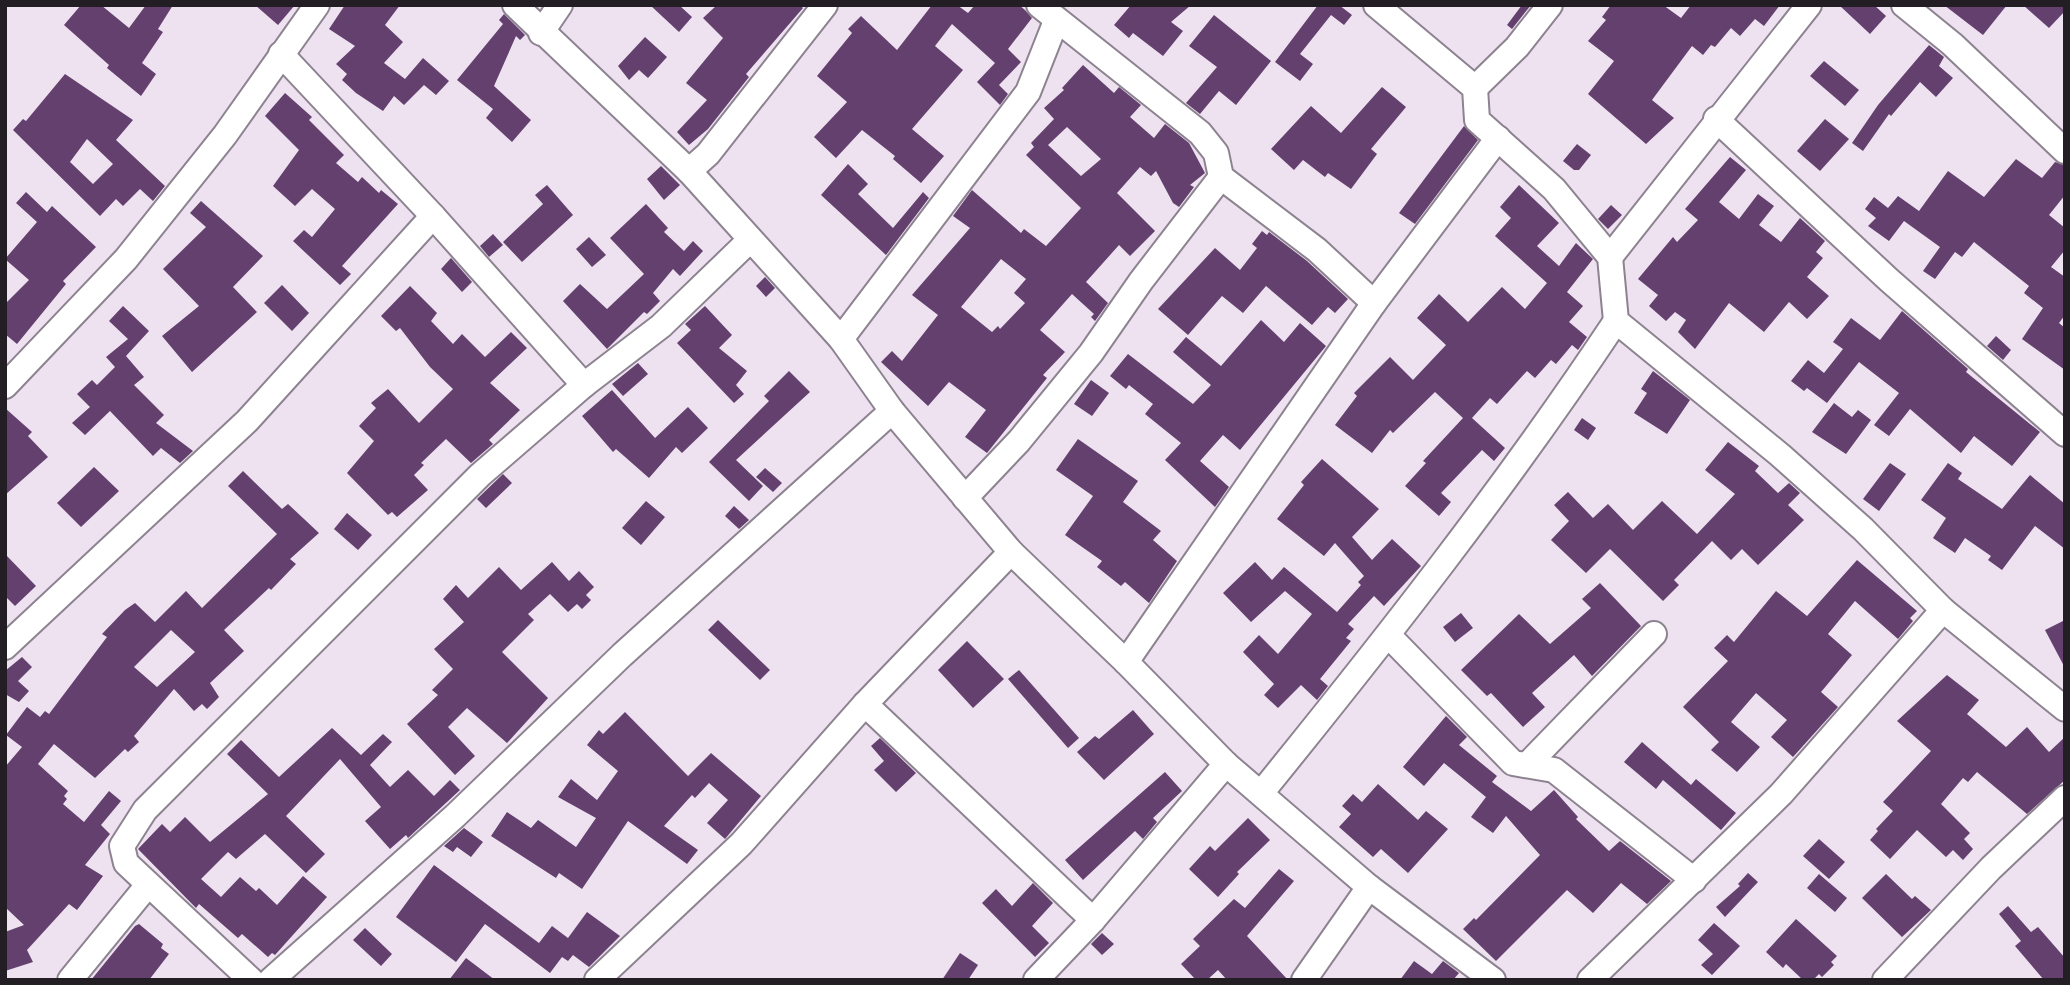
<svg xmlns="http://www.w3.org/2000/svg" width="2070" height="985" font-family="'Titillium Web',sans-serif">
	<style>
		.building { fill: #63406d; fill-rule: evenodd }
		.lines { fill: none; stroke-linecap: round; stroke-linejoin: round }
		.minor-casing { stroke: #8d8390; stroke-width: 28 }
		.minor { stroke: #fff; stroke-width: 24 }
	</style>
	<rect width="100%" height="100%" fill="#eee2f1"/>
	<g class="building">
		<path d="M81,5H101L129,28L146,5H173L158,29L163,32L142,63L156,74L141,96L107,68L109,65L64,25Z"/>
		<path d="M255,5H295L278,25Z"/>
		<path d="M345,5H400L385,25L403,42L384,63L405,79L423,58L449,81L436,95L424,85L404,105L394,96L383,111L356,93L342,80L347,74L336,64L355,46L329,29Z"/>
		<path d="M650,5H679L692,17L679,32Z"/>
		<path d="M717,5H800L803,8L746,74L749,77L708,129L689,145L677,132L707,100L686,83L723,38L703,18Z"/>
		<path d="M932,5H957L968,13L975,5H1019L1025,10L1032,18L1008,49L1021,62L999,85L1008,94L1000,105L977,82L995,63L952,24L935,46L963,70L912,129L944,156L921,183L893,159L895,156L862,130L836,158L814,137L847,102L817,76L852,33L848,29L861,16L897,50Z"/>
		<path d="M1131,5H1191L1171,22L1183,31L1163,56L1133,33L1129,38L1114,25Z"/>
		<path d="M1318,5H1339L1352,15L1344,25L1331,15L1300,54L1313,64L1300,81L1275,62Z"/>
		<path d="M1522,5H1531L1512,29L1507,25Z"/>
		<path d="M1611,5H1663L1681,18L1691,5H1780L1764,26L1755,19L1740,36L1731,28L1715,47L1711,45L1703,55L1692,46L1652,100L1674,118L1646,144L1588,94L1614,61L1588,41L1606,20L1602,17Z"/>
		<path d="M1839,5H1874L1886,16L1870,34Z"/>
		<path d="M1944,5H2007L1983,35Z"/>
		<path d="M2023,5H2065V11L2049,28Z"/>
		<path d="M504,14L525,35L520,40L516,36L494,86L531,120L512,142L486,118L493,109L457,80L503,24L499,20Z"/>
		<path d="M1214,15L1271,61L1236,105L1219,91L1200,114L1186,103L1217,67L1189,46Z"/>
		<path d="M645,37L667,57L648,78L639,70L629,80L618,66Z"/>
		<path d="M1929,45L1944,57L1939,66L1953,78L1936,97L1920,82L1891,116L1889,114L1863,151L1852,143L1878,105Z"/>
		<path d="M1824,61L1859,90L1845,106L1810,76Z"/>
		<path d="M1083,65L1114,93L1119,87L1141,105L1130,117L1154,138L1165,124L1189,143L1205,173L1190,185L1194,187L1179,207L1173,203L1156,171L1151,176L1140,167L1117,193L1155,231L1130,256L1119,245L1086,282L1108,303L1095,321L1091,317L1094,314L1072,294L1040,330L1065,352L1043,375L1047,378L987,453L965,437L986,410L949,382L928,406L881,362L892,351L902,361L938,315L912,295L970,228L953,216L972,190L1021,233L1024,229L1046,246L1081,208L1026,155L1034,147L1031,143L1054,119L1044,108L1064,90L1062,88ZM1067,127L1101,159L1081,176L1048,145ZM1001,259L1026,279L1014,293L1025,303L1000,329L998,326L992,332L961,307Z"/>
		<path d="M65,74L133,120L116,140L165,186L153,201L140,189L123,206L116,199L100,216L13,130L23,119L26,121ZM87,139L113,164L93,184L70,162Z"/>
		<path d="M1382,87L1406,107L1371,149L1377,154L1351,189L1328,173L1325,177L1303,160L1294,170L1271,149L1311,106L1341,133Z"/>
		<path d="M285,93L312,117L309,120L344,155L336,163L358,182L362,177L379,193L381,190L398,204L342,266L351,274L340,285L293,241L304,230L312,237L335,209L312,189L295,206L273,186L299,150L265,116Z"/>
		<path d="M1825,119L1849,139L1820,171L1797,151Z"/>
		<path d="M1464,126L1478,140L1415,224L1399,213Z"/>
		<path d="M1577,144L1591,155L1579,170H1574L1563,161Z"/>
		<path d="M1730,157L1746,170L1719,202L1739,219L1758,194L1774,206L1759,225L1781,242L1800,218L1825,241L1816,252L1823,258L1807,277L1829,296L1807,319L1789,302L1764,332L1729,303L1695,349L1678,332L1686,320L1675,312L1666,321L1649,306L1658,295L1638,279L1673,237L1677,242L1698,220L1685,209Z"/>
		<path d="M2016,159L2042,178L2055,162L2065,165V195L2049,215L2065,228V250L2051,267L2065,277V315L2059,323L2065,328V370L2022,339L2043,308L2024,293L2029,286L1974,242L1962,257L1955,252L1935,279L1923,271L1940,247L1904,221L1889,241L1868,226L1876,218L1865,209L1874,197L1888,208L1898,196L1919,211L1948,171L1984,197Z"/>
		<path d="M848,164L868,184L858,194L893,228L923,192L929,198L886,255L821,195Z"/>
		<path d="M661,166L680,185L664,200L647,179Z"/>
		<path d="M547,185L573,215L522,262L503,242L543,204L535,195Z"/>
		<path d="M1519,185L1559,223L1537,246L1559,266L1576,243L1593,259L1567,292L1583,306L1569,322L1587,337L1578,350L1572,345L1556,364L1551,360L1535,378L1527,371L1497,404L1490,398L1472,418L1505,448L1494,461L1482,450L1441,493L1451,502L1439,516L1405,486L1426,463L1423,461L1463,418L1435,392L1393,433L1390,430L1372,453L1335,425L1357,396L1354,393L1390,357L1413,380L1446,345L1417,318L1439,294L1468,322L1502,287L1525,309L1547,283L1495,236L1511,218L1500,207Z"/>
		<path d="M26,192L47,212L52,206L96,247L63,281L66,284L17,344L5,334V304L29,280L5,259L37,222L16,203Z"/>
		<path d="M201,201L263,256L233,287L257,312L192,372L162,336L199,306L163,269L206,227L190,213Z"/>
		<path d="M646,204L668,228L664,232L684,251L693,241L703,251L680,276L673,269L653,293L660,301L647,314L644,312L607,349L563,301L580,284L607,309L644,274L610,238Z"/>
		<path d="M1611,205L1622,215L1608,229L1598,219Z"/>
		<path d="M1262,231L1267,235L1269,232L1307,261L1348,299L1335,313L1328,307L1312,325L1266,286L1243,313L1222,296L1188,335L1158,309L1215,248L1240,270L1257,248L1252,244Z"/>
		<path d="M493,234L503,245L489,257L480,246Z"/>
		<path d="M589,237L606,255L592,267L576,249Z"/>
		<path d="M451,258L472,282L462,292L441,269Z"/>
		<path d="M765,277L775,288L766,297L756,286Z"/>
		<path d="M282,285L309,313L292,331L264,303Z"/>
		<path d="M410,286L437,313L431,321L453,344L462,334L485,357L511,332L527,348L490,383L520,410L489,440L493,444L471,463L446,439L421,463L424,465L414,475L428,490L397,517L392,512L388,515L347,473L374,441L359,426L376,408L371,403L388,389L419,423L453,389L430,367L400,328L396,331L381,316Z"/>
		<path d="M123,306L149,331L126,356L144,377L134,385L164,415L156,423L193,451L180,463L161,448L153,456L110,411L85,435L72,423L90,407L77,394L92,380L97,385L115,367L106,357L128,339L109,321Z"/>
		<path d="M705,306L732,335L719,348L747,371L736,385L744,394L734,403L677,343L691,330L685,324Z"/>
		<path d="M1902,311L1968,369L1966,372L2040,432L2012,466L1974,436L1961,453L1910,409L1889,436L1874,425L1899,393L1859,362L1827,403L1807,388L1804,391L1791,381L1808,360L1824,373L1843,349L1833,342L1851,318L1880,340Z"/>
		<path d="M1261,320L1284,342L1300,323L1326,346L1240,450L1223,435L1200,461L1229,487L1215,507L1165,460L1181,443L1145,414L1153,404L1129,385L1126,389L1110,376L1128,354L1193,404L1211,385L1173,352L1186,337L1221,366Z"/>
		<path d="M1996,336L2011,350L2003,360L1987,346Z"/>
		<path d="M638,363L648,374L623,396L612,384Z"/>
		<path d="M789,371L810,392L736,460L763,486L749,501L709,462L769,401L764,396Z"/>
		<path d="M1653,371L1690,400L1667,434L1634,413L1647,393L1641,389Z"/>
		<path d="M1091,380L1109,393L1092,416L1074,404Z"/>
		<path d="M612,390L655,438L688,407L708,428L682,453L676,447L649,478L616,449L613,452L582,416Z"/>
		<path d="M1834,403L1852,417L1858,410L1871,420L1846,454L1812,432Z"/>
		<path d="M5,408L32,432L28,436L48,457L5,495Z"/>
		<path d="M1582,418L1596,428L1588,440L1574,430Z"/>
		<path d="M1078,439L1138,481L1123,502L1161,531L1153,540L1177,561L1149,603L1125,582L1121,586L1097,567L1102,561L1065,535L1093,496L1056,470Z"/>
		<path d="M1728,442L1759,466L1755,471L1778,493L1789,483L1800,493L1788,505L1804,520L1758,565L1742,549L1731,560L1712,541L1674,580L1679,585L1663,601L1610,549L1586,573L1551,540L1569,521L1554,505L1568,492L1593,518L1608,504L1633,530L1662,501L1697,534L1735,494L1705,470Z"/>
		<path d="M1322,459L1379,509L1352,537L1372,560L1392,539L1421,566L1384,606L1374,596L1348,624L1354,629L1346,638L1351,641L1320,679L1328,686L1317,700L1301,685L1278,708L1264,695L1274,684L1243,652L1259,635L1278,654L1312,614L1285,591L1251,622L1223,593L1255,562L1272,580L1284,567L1337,612L1361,585L1358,582L1364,576L1335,543L1324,556L1277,519L1304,485L1301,482Z"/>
		<path d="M1890,463L1906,474L1879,511L1863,499Z"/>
		<path d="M1948,463L1962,473L1958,479L2002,509L2030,475L2065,504V549L2035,526L2002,570L1988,560L1991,556L1965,538L1955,553L1933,538L1946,518L1921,500Z"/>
		<path d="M94,467L119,491L81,527L57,503Z"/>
		<path d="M765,468L782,483L773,492L756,477Z"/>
		<path d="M243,471L282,509L288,504L319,533L290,559L296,564L271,590L269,588L224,630L244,651L210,683L219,697L207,709L202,704L194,711L174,689L134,736L139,742L128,752L125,749L95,778L54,744L38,764L68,791L64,796L67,799L63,804L84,822L109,791L121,801L101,825L110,834L85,865L103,876L77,910L69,904L27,950L33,962L5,971V932L24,925L5,907V767L22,747L6,735L27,707L40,717L45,711L49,714L107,637L102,634L125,610L135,603L155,622L186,591L202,608L277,534L228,486ZM171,630L195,652L157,687L134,667Z"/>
		<path d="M503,474L512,483L486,508L477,499Z"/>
		<path d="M646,501L665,517L641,545L622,528Z"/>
		<path d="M734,506L749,520L739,529L725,516Z"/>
		<path d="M347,513L372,535L358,550L334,529Z"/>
		<path d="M5,554L36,586L15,606L5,596Z"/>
		<path d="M1857,560L1917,611L1910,618L1913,621L1898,639L1855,601L1828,634L1852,655L1821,692L1838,707L1793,757L1771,737L1787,720L1756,693L1731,722L1760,747L1737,772L1711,750L1719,742L1683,707L1728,661L1714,648L1727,635L1734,642L1776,591L1807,616Z"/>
		<path d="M552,562L569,581L579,571L594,587L586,595L591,600L582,609L577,604L568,612L550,594L528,614L534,620L502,652L548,698L507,743L467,708L448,727L475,756L455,775L407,724L438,695L432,690L453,669L434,649L464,622L443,599L456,585L468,598L499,567L521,590Z"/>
		<path d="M1600,583L1641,626L1592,676L1574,655L1532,693L1545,707L1523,727L1491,693L1487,696L1461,670L1519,614L1550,644L1591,608L1582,599Z"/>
		<path d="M1461,613L1473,628L1455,642L1443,627Z"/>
		<path d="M718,620L770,670L760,680L708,630Z"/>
		<path d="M2065,620V668L2045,630Z"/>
		<path d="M967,641L1004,679L973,708L938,670Z"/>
		<path d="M22,657L32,667L18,681L29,691L19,702L5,694V671Z"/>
		<path d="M1019,670L1079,738L1068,748L1008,679Z"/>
		<path d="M1947,675L1979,700L1967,714L2006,747L2027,727L2049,752L2065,737V780L2027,814L1977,772L1968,782L1963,778L1941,804L1970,833L1964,839L1973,849L1963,860L1953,850L1946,857L1917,830L1890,859L1870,840L1878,831L1876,829L1893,811L1883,802L1931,751L1897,721Z"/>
		<path d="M1133,710L1154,734L1104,780L1077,752L1095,736L1099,739Z"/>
		<path d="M625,712L688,776L711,753L761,796L725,839L707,823L728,800L709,783L695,798L692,795L664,826L698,850L687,864L628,821L582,889L559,873L556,878L491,836L507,812L531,828L538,820L576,847L596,818L558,797L571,779L597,800L618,771L587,745L599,730L603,734Z"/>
		<path d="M1446,716L1467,737L1459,745L1497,776L1492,782L1531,811L1554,790L1578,817L1576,819L1609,851L1620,841L1671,881L1647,904L1621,883L1593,913L1567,890L1496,961L1463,929L1474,918L1476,920L1540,855L1506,816L1493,833L1471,817L1486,797L1444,763L1424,786L1403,767Z"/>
		<path d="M332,728L361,755L383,734L392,742L370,765L390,787L408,770L434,796L450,780L460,790L408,838L406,835L390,849L365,821L381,807L340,759L286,816L325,854L306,873L265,834L236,859L228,852L201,879L221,897L240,877L256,891L259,888L277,905L303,876L327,897L275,955L272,953L268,957L242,934L238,938L199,904L196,908L138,849L162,824L170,832L185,817L210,842L268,794L227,754L241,740L279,777Z"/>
		<path d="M880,738L916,773L896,792L874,770L884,761L871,746Z"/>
		<path d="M1642,742L1691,785L1696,779L1736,813L1721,830L1663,780L1656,789L1624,762Z"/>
		<path d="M1165,772L1182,791L1153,818L1157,822L1143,839L1135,831L1083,880L1065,860Z"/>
		<path d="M1378,784L1418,820L1426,811L1448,829L1408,873L1381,849L1373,857L1339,827L1351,814L1342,806L1353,794L1362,802Z"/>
		<path d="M1248,818L1270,840L1237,872L1239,874L1218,897L1189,869L1210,846L1215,851Z"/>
		<path d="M464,828L483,842L471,857L457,847L453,852L444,846Z"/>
		<path d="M1819,839L1845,862L1829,879L1803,856Z"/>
		<path d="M434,865L539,943L552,926L568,938L587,912L620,936L589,967L573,955L568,961L562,957L550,973L485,924L456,962L396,917Z"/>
		<path d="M1279,869L1294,881L1247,936L1288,980H1227L1218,970L1207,980H1196L1181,964L1200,946L1193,939L1234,899L1245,908Z"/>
		<path d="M1748,873L1758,882L1725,917L1716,907L1740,886L1738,884Z"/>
		<path d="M1819,874L1847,898L1835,912L1807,888Z"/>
		<path d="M1886,874L1912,899L1915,896L1931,910L1902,937L1862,898Z"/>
		<path d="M1033,883L1053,903L1032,926L1049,943L1035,957L982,903L996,889L1012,906Z"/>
		<path d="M2008,906L2031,932L2038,927L2065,958V980H2044L2015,946L2021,941L1999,914Z"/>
		<path d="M1796,919L1837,956L1831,962L1834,965L1822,977L1819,974L1813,980H1803L1786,964L1783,968L1766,952Z"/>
		<path d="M1714,923L1740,946L1712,975L1701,965L1713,954L1698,940Z"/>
		<path d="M139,924L163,944L161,948L169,954L149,980H91L135,926Z"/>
		<path d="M365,928L392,954L381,966L353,940Z"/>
		<path d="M1102,933L1114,944L1102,955L1091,944Z"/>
		<path d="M960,953L978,965L968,980H942Z"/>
		<path d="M466,958L495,980H449Z"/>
		<path d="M1414,961L1432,974L1443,961L1459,973L1453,980H1400Z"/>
	</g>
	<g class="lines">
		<g class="minor-casing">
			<g id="minor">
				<path d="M515,5L689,171L841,339L892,411L1011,552L1126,662L1226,764L1369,887L1493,980"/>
				<path d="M1039,5L1200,133L1216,153L1221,177L1317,250L1374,303"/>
				<path d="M1376,5L1475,88L1477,120L1554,189L1610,257L1616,321L1780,455L1863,529L1943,610L2065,709"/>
				<path d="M1904,5L1952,44L2065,151"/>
				<path d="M541,33L560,5"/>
				<path d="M281,54L433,216L584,385"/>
				<path d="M1475,88L1517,47L1550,5"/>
				<path d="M1716,119L1889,280L2065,434"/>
				<path d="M689,171L708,154L825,5"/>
				<path d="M1610,257L1809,5"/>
				<path d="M841,339L1028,92L1056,21"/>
				<path d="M5,386L126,259L225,135L317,5"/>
				<path d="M965,498L1019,441L1091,353L1141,281L1221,177"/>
				<path d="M1389,636L1513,763L1554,770L1694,880"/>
				<path d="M5,647L247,421L433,216"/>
				<path d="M1126,662L1374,303L1498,138"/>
				<path d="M865,704L1093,920"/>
				<path d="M1527,765L1654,634"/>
				<path d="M1262,792C1386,639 1507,485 1616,321"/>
				<path d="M70,980L147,886"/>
				<path d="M251,980L126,863L122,846L145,810L480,475L584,385L661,326L750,240"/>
				<path d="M271,980L455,816L622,655L892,411"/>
				<path d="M597,980L741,844L865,704L1011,552"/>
				<path d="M1036,980L1093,920L1226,764"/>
				<path d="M1304,980L1369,887"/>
				<path d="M1590,980L1781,794L1943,610"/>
				<path d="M1885,980L1991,868L2065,798"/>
			</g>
		</g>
		<use href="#minor" class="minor"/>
	</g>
	<rect width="2070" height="985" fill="none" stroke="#221e23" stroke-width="14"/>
</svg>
